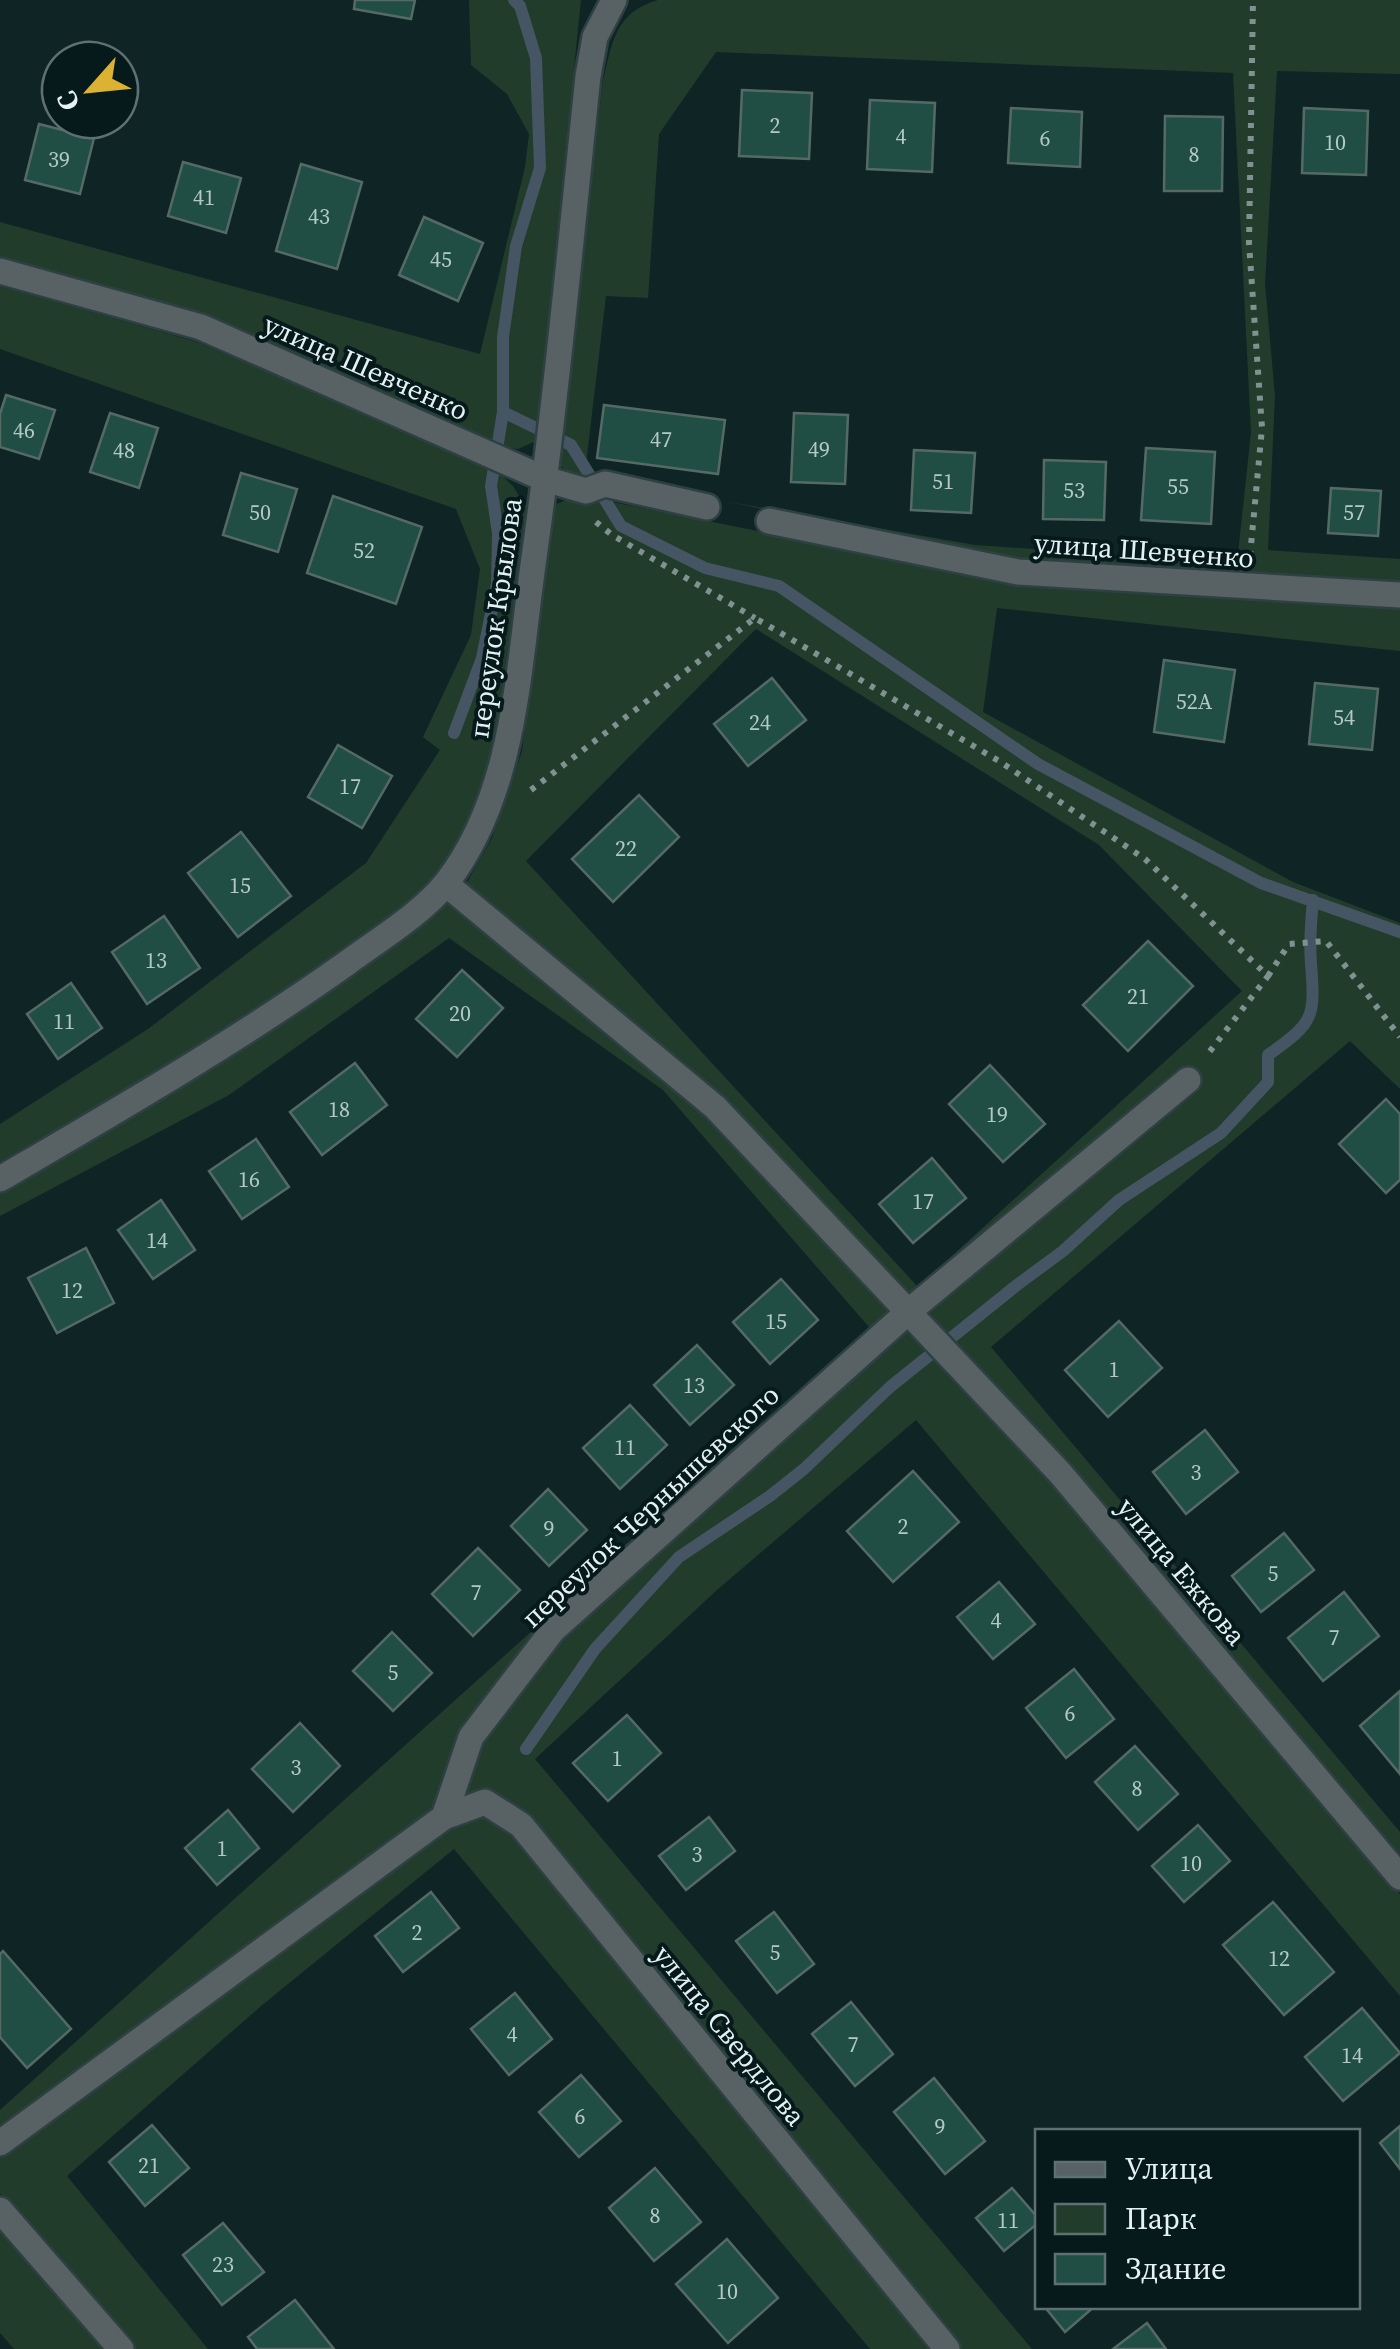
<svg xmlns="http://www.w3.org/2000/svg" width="1400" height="2349" font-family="'Source Serif 4',serif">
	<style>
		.green { fill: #223c2c }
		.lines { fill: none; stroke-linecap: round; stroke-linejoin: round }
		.stream { stroke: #455563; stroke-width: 12 }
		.building { fill: #204e45; stroke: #556a65; stroke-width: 2.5 }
		.minor-casing { stroke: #2d4142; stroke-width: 30 }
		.path { stroke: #809192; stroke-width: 6; stroke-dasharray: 5 8; stroke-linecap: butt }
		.minor { stroke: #586164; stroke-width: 25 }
		.labels { text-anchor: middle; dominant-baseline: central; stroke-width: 8; stroke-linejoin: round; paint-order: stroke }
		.number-label { font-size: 22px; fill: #b4c8c7 }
		.street-label { font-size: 28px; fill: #e5f1f2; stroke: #061a1c }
	</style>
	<rect width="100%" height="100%" fill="#0f2425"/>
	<g class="green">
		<path d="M469,0H581L536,441L518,449L496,446L204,315L0,256V222L480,354L525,167L529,134L507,94L471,65Z"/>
		<path d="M658,0H1400V74L1277,71L1265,284L1275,396L1268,550L1400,559V584L1014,560L724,501L975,545L1237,563L1251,432L1233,73L716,52L659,134L648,298L606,296L586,464L598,479L578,477L558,465L603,80C613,40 615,13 658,0Z"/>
		<path d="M0,286L197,342L495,469L513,486L526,507L495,743L468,823L435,878L385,921L234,1025L0,1162V1124L148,1029L366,863L440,750L423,737L471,635L480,569L456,509L0,349Z"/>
		<path d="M577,495L1009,581L1400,605V651L997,608L983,712L1293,882L1400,923V1089L1350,1041L991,1347L1400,1832V1863L923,1313L1199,1086L1181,1073L931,1275L1242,991L1099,845L756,629L526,861L918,1287L906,1297L465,886L492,838L522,751L555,505Z"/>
		<path d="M450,900L709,1115L891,1311L869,1327L663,1090L449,938L229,1095L0,1216V1192C154,1103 312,1014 450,900Z"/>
		<path d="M912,1325L1052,1478L1400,1894V1996L916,1420L717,1590L535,1759L1032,2349H959L525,1816L460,1801L479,1744L562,1638Z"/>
		<path d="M543,1621L460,1735L435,1812L0,2130V2110Z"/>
		<path d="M482,1817L510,1832L930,2349H870L454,1849L261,2006L67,2176L208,2349H135L0,2193V2158L447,1828Z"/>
		<path d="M0,2229L105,2349H14L0,2333Z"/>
	</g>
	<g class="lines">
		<g class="stream">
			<path d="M514,0L520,6L536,58L540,168L516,246L503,337V412L571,445L621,526L705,568L779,586L1038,764L1261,883L1400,932"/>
			<path d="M454,733L482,658L497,584L498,533L491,486L503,412"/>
			<path d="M526,1749L595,1649L679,1557L770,1496L804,1469L890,1387L1017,1285L1063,1251L1119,1200L1221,1133L1268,1082V1055C1315,1022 1315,1017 1311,963C1309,942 1311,921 1313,900"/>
		</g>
	</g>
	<g class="building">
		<path d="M355,0H415L411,19L354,9Z"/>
		<path d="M742,90L812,93L809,159L739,156Z"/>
		<path d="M870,100L935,103L932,172L867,169Z"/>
		<path d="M1011,108L1082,112L1080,167L1008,163Z"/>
		<path d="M1304,108L1368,111L1366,175L1302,173Z"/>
		<path d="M1165,116L1223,117L1222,191H1164Z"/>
		<path d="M39,124L94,138L80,194L25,180Z"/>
		<path d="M183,162L241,178L226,233L168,216Z"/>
		<path d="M301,164L362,182L337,269L276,251Z"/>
		<path d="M424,217L483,243L458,301L399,275Z"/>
		<path d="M6,395L55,410L39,459L0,447V414Z"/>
		<path d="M604,405L725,420L718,474L597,458Z"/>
		<path d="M110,413L158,428L139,488L90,472Z"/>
		<path d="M794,413L848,415L845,484L791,482Z"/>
		<path d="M1146,448L1215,452L1211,524L1141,520Z"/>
		<path d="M914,450L975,453L971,513L911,510Z"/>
		<path d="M1044,460L1106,462L1104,520L1043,519Z"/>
		<path d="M241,473L297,489L278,552L223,535Z"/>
		<path d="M1331,488L1381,491L1378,536L1328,533Z"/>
		<path d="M333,496L422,527L396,604L307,573Z"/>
		<path d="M1164,660L1235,670L1224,742L1154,732Z"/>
		<path d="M772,678L806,720L748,766L714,724Z"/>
		<path d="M1315,683L1378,689L1372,750L1309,744Z"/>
		<path d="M338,745L392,776L362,828L308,797Z"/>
		<path d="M639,795L679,837L613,902L572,859Z"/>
		<path d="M241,832L291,896L238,937L188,873Z"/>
		<path d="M164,916L200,968L147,1004L112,952Z"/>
		<path d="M1148,941L1193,986L1128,1051L1083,1005Z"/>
		<path d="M462,970L503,1008L457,1057L416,1019Z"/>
		<path d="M71,983L102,1028L58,1059L27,1014Z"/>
		<path d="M355,1063L387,1105L322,1155L290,1112Z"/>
		<path d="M990,1065L1045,1124L1003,1162L949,1104Z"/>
		<path d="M1386,1099L1400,1114V1180L1386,1193L1339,1144Z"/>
		<path d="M256,1139L289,1187L242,1219L209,1171Z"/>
		<path d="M932,1158L966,1198L913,1243L879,1204Z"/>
		<path d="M161,1200L195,1250L153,1279L118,1230Z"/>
		<path d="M86,1248L114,1303L57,1333L28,1278Z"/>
		<path d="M781,1279L818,1320L770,1364L733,1322Z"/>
		<path d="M1119,1321L1162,1368L1108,1417L1065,1370Z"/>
		<path d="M697,1345L734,1385L690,1425L654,1385Z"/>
		<path d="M630,1405L667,1445L620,1489L583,1448Z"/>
		<path d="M1205,1430L1238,1472L1186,1514L1153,1472Z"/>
		<path d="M913,1471L959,1522L893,1582L847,1531Z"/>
		<path d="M548,1489L587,1530L549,1566L511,1526Z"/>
		<path d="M1284,1533L1314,1570L1261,1612L1232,1576Z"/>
		<path d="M478,1548L520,1590L473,1636L432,1594Z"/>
		<path d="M999,1582L1035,1624L993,1659L957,1617Z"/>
		<path d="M1344,1592L1379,1636L1323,1681L1288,1638Z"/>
		<path d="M392,1632L432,1673L393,1711L353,1671Z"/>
		<path d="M1074,1669L1114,1719L1066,1758L1026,1708Z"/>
		<path d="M1400,1691V1774L1360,1726Z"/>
		<path d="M627,1715L661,1753L608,1801L573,1763Z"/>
		<path d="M300,1723L340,1766L293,1812L252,1769Z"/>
		<path d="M1135,1746L1178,1794L1138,1830L1095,1782Z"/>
		<path d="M228,1810L259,1848L217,1885L185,1848Z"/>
		<path d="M709,1817L735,1851L686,1890L659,1856Z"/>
		<path d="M1198,1825L1230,1861L1184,1902L1152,1866Z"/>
		<path d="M431,1892L459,1928L403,1972L375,1936Z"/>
		<path d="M1273,1902L1334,1972L1284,2015L1223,1945Z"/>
		<path d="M774,1912L814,1964L777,1993L736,1941Z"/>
		<path d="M3,1951L71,2029L27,2068L0,2037V1954Z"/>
		<path d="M515,1993L552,2039L509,2075L471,2029Z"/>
		<path d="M851,2002L893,2054L855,2086L812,2034Z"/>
		<path d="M1362,2008L1400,2053L1343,2101L1305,2057Z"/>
		<path d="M581,2075L621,2121L579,2157L539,2112Z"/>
		<path d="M934,2078L985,2141L945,2174L894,2112Z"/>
		<path d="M152,2125L189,2168L145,2206L109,2162Z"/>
		<path d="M1400,2126V2169L1380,2143Z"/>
		<path d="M655,2168L701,2222L654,2261L609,2208Z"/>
		<path d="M1012,2188L1038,2218V2223L1004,2251L976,2218Z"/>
		<path d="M223,2223L264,2272L222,2305L183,2255Z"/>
		<path d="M727,2239L778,2298L728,2343L676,2284Z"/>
		<path d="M295,2300L334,2349H257L248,2337Z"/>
		<path d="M1044,2306H1095L1065,2332Z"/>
		<path d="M1147,2323L1166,2349H1113Z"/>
	</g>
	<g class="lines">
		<g class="minor-casing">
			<g id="minor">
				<path d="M0,271L201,327L545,479L586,491L605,484L707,507"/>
				<path d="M769,521L1018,572L1400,595"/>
				<path d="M446,884L715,1107L1060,1473L1400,1877"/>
				<path d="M0,1179C118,1110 236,1042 347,963C378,940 423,913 447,882C515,793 518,671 533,565C556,402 571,239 588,76L595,37L614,0"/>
				<path d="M444,1817L485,1802L521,1825L947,2349"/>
				<path d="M0,2143L444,1817L471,1737L553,1630L908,1312L1188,1080"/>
				<path d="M0,2210L121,2349"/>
			</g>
		</g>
		<g class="path">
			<path d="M596,522L612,535L755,618"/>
			<path d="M1250,556L1262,428L1249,243L1253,0"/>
			<path d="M531,790L755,618L999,761L1145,859L1268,976L1207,1055"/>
			<path d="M1268,976L1289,944L1326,941L1400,1037"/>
		</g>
		<use href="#minor" class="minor"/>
	</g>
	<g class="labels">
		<g class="number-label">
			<text x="775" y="125">2</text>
			<text x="901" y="136">4</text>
			<text x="1045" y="138">6</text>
			<text x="1335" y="142">10</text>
			<text x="1194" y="154">8</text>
			<text x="59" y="159">39</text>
			<text x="204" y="197">41</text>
			<text x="319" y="216">43</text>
			<text x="441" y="259">45</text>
			<text x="24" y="430">46</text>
			<text x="661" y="439">47</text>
			<text x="819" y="449">49</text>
			<text x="124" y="450">48</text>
			<text x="943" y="481">51</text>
			<text x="1178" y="486">55</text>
			<text x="1074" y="490">53</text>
			<text x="260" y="512">50</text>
			<text x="1354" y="512">57</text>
			<text x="364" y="550">52</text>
			<text x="1194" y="701">52А</text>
			<text x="1344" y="717">54</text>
			<text x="760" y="722">24</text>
			<text x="350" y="786">17</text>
			<text x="626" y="848">22</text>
			<text x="240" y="885">15</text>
			<text x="156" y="960">13</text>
			<text x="1138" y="996">21</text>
			<text x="460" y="1013">20</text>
			<text x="64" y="1021">11</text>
			<text x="339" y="1109">18</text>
			<text x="997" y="1114">19</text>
			<text x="249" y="1179">16</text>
			<text x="923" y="1201">17</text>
			<text x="157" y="1240">14</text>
			<text x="72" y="1290">12</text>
			<text x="776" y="1321">15</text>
			<text x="1114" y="1369">1</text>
			<text x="694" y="1385">13</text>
			<text x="625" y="1447">11</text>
			<text x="1196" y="1472">3</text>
			<text x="903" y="1526">2</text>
			<text x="549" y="1528">9</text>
			<text x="1273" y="1573">5</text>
			<text x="476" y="1592">7</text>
			<text x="996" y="1620">4</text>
			<text x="1334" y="1637">7</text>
			<text x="393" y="1672">5</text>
			<text x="1070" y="1713">6</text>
			<text x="617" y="1758">1</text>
			<text x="296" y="1767">3</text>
			<text x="1137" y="1788">8</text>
			<text x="222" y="1848">1</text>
			<text x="697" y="1854">3</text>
			<text x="1191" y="1863">10</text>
			<text x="417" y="1932">2</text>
			<text x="775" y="1952">5</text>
			<text x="1279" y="1958">12</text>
			<text x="512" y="2034">4</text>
			<text x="853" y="2044">7</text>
			<text x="1352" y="2055">14</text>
			<text x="580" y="2116">6</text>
			<text x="940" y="2126">9</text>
			<text x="149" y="2165">21</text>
			<text x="655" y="2215">8</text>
			<text x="1008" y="2220">11</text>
			<text x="223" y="2264">23</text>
			<text x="727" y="2291">10</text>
		</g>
		<g class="street-label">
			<text transform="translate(366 367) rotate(24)">улица Шевченко</text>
			<text transform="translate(1144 550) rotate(4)">улица Шевченко</text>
			<text transform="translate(495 618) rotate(-82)">переулок Крылова</text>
			<text transform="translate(650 1506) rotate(-43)">переулок Чернышевского</text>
			<text transform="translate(1182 1571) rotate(50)">улица Ежкова</text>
			<text transform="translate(730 2035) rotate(51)">улица Свердлова</text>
		</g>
	</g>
	<rect x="1035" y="2129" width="325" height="180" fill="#061a1c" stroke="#5f7072" stroke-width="2.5"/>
	<rect x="1055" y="2162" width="50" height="15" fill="#586164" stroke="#5f7072" stroke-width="2.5"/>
	<text x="1125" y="2179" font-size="30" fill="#e5f1f2">Улица</text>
	<rect x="1055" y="2204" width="50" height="30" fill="#223c2c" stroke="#5f7072" stroke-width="2.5"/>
	<text x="1125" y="2229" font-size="30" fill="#e5f1f2">Парк</text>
	<rect x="1055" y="2254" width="50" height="30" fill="#204e45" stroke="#5f7072" stroke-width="2.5"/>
	<text x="1125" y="2279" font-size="30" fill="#e5f1f2">Здание</text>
	<g transform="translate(90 90) rotate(243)"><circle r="48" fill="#061a1c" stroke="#5f7072" stroke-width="2.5"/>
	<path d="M0-8L18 38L0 25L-18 38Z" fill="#dcb233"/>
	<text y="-15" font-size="28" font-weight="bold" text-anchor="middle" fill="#e5f1f2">С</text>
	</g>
</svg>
